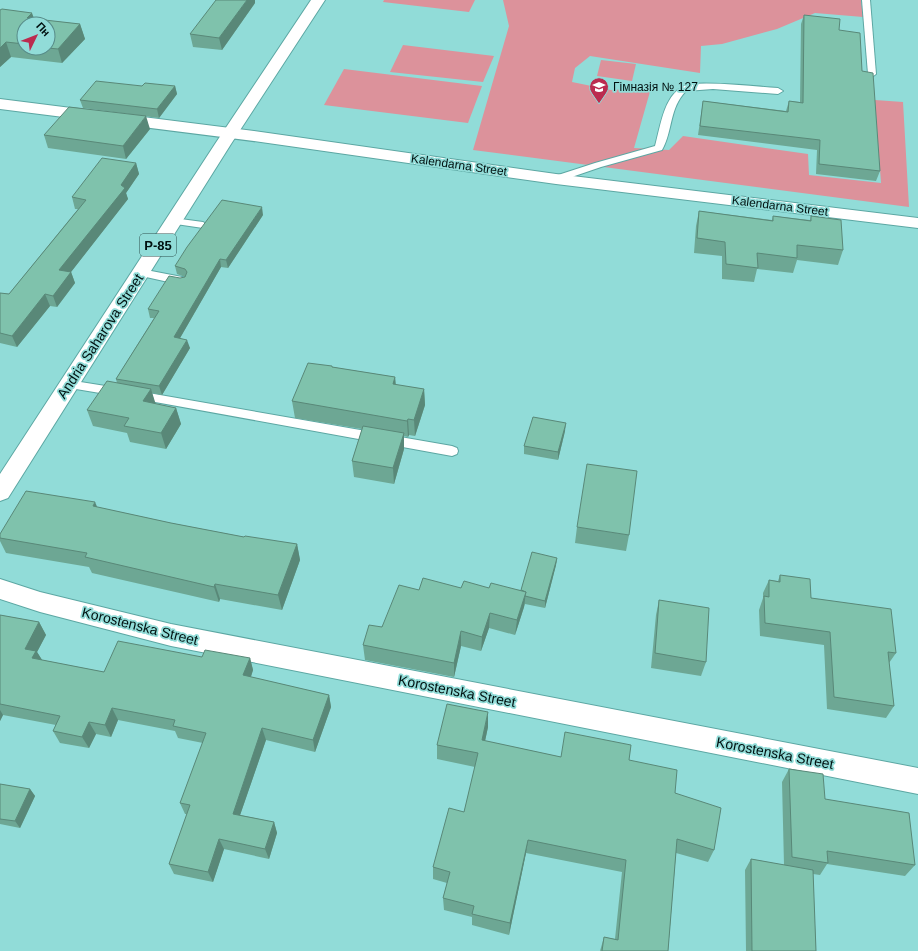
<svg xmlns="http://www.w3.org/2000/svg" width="918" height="951" font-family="Helvetica,sans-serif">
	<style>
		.green { fill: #dc929b }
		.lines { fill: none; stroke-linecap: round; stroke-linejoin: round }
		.lane-casing { stroke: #5ca7a3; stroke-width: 2 }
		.street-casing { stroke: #5ca7a3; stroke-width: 2 }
		.primary-casing { stroke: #5ca7a3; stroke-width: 2 }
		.lane { fill: #fff; fill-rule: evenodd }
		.street { fill: #fff; fill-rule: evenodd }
		.primary { fill: #fff; fill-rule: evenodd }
		.wall { fill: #6da794; fill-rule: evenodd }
		.shaded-wall { fill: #598878 }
		.building { fill: #7fc2ac; stroke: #598878 }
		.labels { text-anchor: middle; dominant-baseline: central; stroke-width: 3.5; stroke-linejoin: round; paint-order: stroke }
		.far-poi-label { font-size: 12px; fill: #001110; stroke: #91dcd8; text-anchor: start }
		.far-street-label { font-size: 12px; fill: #001110; stroke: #91dcd8 }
		.shield { fill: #91dcd8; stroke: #2c4e4c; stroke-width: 1 }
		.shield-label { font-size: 13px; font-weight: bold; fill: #001110 }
		.street-label { font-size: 14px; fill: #001110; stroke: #91dcd8 }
	</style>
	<rect width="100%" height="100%" fill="#91dcd8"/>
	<g class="green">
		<path d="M384,0H475L469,12L383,2Z"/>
		<path d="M503,0H861L863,17L815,13L777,29L722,44L701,46L700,73L590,56L575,68L572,82L611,90L651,88L634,148L669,150L683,136L808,154L809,175L881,183L875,100L903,102L909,207L473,150L509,26Z"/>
		<path d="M403,45L494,56L483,82L390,72Z"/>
		<path d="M601,60L636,64L632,81L597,76Z"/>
		<path d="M344,69L482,86L468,123L324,105Z"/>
	</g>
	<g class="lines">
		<g class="lane-casing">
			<g id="lane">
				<path d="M862,0H870L876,74L872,77L868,74Z"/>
				<path d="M689,84C719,82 749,86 778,88L783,91L778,94L713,89L686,91C669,108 673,131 662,150L601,167L560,181H552L551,179L552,177L595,163L655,146C661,125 664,91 689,84Z"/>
				<path d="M173,218L203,222L208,225L203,228L169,223L168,221Z"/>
				<path d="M141,269L182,277L186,278L188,281L186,284L182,285L137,275L136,273L137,271Z"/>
				<path d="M68,380L118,388L122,389L124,392L122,395L118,396L64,387L62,384L64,381Z"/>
				<path d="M137,391L452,446L457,448L458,451L457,454L452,456L133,398L131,395L133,392Z"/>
			</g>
		</g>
		<g class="street-casing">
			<g id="street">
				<path d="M0,99L261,132L556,174L918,218V228L556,184L261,142L0,109Z"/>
				<path d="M0,579L40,592L171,624L918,768V794L171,646L40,612L0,599Z"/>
			</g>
		</g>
		<g class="primary-casing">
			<path id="primary" d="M311,0H325L231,144L8,498L0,501V474L215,144Z"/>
		</g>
		<use href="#lane" class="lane"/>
		<use href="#street" class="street"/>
		<use href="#primary" class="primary"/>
	</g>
	<g class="wall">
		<path d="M255,3L222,50L193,47L190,34Z"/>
		<path d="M0,10L34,19L80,24L85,39L62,63L11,57L0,67ZM24,24H48V48H24Z"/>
		<path d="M804,15L839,30L862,71L880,171L876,181L816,174L817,150L698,135L703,101L786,111L789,101L800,102L801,24Z"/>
		<path d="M142,86H175L177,94L159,118L83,108L80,100Z"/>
		<path d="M150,129L126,159L48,148L44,135Z"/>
		<path d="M136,163L139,174L126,193L128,199L71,272L75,283L57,307L50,306L17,347L0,343V293L9,294L78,209H75L72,197Z"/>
		<path d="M699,211L772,220L773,216L810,220L811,216L843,250L838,265L797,260L793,273L757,269L754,282L722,279V256L694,253L696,226Z"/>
		<path d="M263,215L228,268L221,267L180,338L190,348L162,395L152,393L155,404L176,408L181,424L166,449L130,442L127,433L93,426L87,410L117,383L116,379L154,318H150L148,309L180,278L185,277L177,274L175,266Z"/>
		<path d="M332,366V367L395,377L396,385L424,389L425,405L415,436L409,435L408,437L404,436V449L394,484L354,477L352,461L362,429L295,418L292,401Z"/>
		<path d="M565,431L558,460L524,454V446Z"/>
		<path d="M97,507L171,523L244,537L297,544L300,560L282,610L220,599L219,602L92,573L89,567L6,553L0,541V534Z"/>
		<path d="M577,527L629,535L626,551L575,543Z"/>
		<path d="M557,558L556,565L545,608L525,604L524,607L515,635L489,628L481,651L461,646L454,677L365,660L363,645L419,590L461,588H489L521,590Z"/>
		<path d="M780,575L811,598L896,653L889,663L894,706L886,718L827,709L824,645L760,636L759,610L763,598V593L769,580L778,581Z"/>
		<path d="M659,600L706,662L701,676L651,668L656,615Z"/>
		<path d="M0,615L39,622L46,635L37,652L42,660L104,672L202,657L250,658L253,670L251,677L329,695L331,707L315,752L266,740L240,815L274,822L277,833L269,859L224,849L213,882L174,874L169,864L187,814H185L180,803L203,743L178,738L175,731L118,720L111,737L96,734L89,748L60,743L53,731L56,725L3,715L0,721Z"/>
		<path d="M488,727L485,741L561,757L629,760L675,793L714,850L708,862L676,853L668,951H600L604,937L615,939L622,872L526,853L509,935L472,925V917L444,910L443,898L447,883L433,879V867L464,812L475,767L437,759V745Z"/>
		<path d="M789,769L825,799L915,865L905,876L827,864L820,875L813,874L816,951H746L745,870L751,859L784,865L782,782Z"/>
		<path d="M0,784L30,789L35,796L20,828L0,824Z"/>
	</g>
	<g class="shaded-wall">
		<path d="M247,0H255V3L222,50L219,38Z"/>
		<path d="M32,13L36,24L27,18Z"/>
		<path d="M80,24L85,39L62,63L58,49Z"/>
		<path d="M6,42L11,57L0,67V48Z"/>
		<path d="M175,86L177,94L159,118L157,109Z"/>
		<path d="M146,116L150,129L126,159L123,146Z"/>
		<path d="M136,163L139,174L126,193L128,199L71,272L75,283L57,307L53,296L59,270Z"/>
		<path d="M262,207L263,215L228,268L226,260Z"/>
		<path d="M220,259L221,267L176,345L174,337Z"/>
		<path d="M45,294L50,306L17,347L12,336Z"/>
		<path d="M187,340L190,348L162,395L159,386Z"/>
		<path d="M395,377L396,393L393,384Z"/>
		<path d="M151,389L156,405L143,401Z"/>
		<path d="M424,389L425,405L415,436L414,420Z"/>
		<path d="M176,408L181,424L166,449L161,433Z"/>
		<path d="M408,419L409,435L408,437L407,421Z"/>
		<path d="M566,423L565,431L558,460V452Z"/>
		<path d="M404,433V449L394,484L393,468Z"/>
		<path d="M95,502L102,518L93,506Z"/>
		<path d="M297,544L300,560L282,610L278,595Z"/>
		<path d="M557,558L556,565L545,608V601Z"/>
		<path d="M215,584L220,599L219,602L214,587Z"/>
		<path d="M526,592L524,607L515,635L517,620Z"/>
		<path d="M490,613L489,628L481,651L482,637Z"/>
		<path d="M39,622L46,635L37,652L44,663L40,671L25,649Z"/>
		<path d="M461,631V646L454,677V663Z"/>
		<path d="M250,658L253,670L247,688L243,675Z"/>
		<path d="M329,695L331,707L315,752L313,740Z"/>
		<path d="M112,708L118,720L111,737L105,725Z"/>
		<path d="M0,710L3,715L0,721Z"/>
		<path d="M488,712V727L482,755V740Z"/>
		<path d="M89,722L96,734L89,748L82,737Z"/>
		<path d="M262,728L266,740L237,824L233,814Z"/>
		<path d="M30,789L35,796L20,828L15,821Z"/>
		<path d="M274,822L277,833L269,859L265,849Z"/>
		<path d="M219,839L224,849L213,882L208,872Z"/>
		<path d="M528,840L526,853L509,935L510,923Z"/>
	</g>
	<g class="building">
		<path d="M216,0H247L219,38L190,34Z"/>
		<path d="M2,9L32,13L27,18L80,24L58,49L48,48V24H24V44L6,42L0,48V10Z"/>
		<path d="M804,15L840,19L839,30L860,33L862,71L873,73L880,171L819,164L820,140L700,126L703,101L788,112L789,101L803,103Z"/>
		<path d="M96,81L142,86L145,83L175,86L157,109L80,100Z"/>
		<path d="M69,107L146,116L123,146L44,135Z"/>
		<path d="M102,158L136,163L121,185L125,188L59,270L71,272L53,296L45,294L12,336L0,333V293L9,294L86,200L72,197Z"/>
		<path d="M222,200L262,207L226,260L220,259L174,337L187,340L159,386L116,379L159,311L148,309L169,276L180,278L185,277L187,272L185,269L175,266L187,247Z"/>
		<path d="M699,211L773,221V216L811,221V216L841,220L843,250L797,245V258L757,253L758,268L726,264L725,242L697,238Z"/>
		<path d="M308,363L332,366V367L395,377L393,384L424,389L414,420L408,419L407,421L292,401Z"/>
		<path d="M107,381L151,389L143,401L176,408L161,433L124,426L129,418L87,410Z"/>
		<path d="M533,417L566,423L558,452L524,446Z"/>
		<path d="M363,426L404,433L393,468L352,461Z"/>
		<path d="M587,464L637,471L629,535L577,527Z"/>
		<path d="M26,491L95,502L93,506L171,523L244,537L245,536L297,544L278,595L215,584L214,587L85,557L87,553L0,538V534Z"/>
		<path d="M532,552L557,558L545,601L525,596L526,592L521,590Z"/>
		<path d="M780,575L810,579L811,598L891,609L896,653L888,652L894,706L834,697L830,632L765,623L764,596L769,597V580L780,582Z"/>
		<path d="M423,578L461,588L464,581L489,588L491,583L526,592L517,620L490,613L482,637L461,631L454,663L363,645L369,625L382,627L399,585L419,590Z"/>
		<path d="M659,600L709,608L706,662L655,653Z"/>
		<path d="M0,615L39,622L25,649L36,651L32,658L104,672L118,641L202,657L205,650L250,658L243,675L329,695L313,740L262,728L233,814L274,822L265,849L219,839L208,872L169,864L190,805L180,803L206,733L173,726L175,720L112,708L105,725L89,722L82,737L53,731L60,716L0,704Z"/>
		<path d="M447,704L488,712L482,740L561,757L565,732L631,745L629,760L677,770L675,793L721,808L714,850L677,839L668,951H602L604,937L618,940L626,860L528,840L510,923L472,914L474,906L443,898L450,872L433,867L449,808L464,812L478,753L437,745Z"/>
		<path d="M789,769L823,774L825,799L909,813L915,865L827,851L828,863L792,857Z"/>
		<path d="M0,784L30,789L15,821L0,819Z"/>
		<path d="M751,859L813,870L816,951H752Z"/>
	</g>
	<defs>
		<g id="school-pin" transform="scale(1)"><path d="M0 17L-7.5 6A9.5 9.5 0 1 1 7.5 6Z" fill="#bb2b4f" stroke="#91dcd8"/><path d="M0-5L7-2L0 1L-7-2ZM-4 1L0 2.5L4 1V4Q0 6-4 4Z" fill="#fff"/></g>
	</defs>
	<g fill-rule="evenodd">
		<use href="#school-pin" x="599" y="87"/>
	</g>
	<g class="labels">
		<g class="far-poi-label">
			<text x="613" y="87">Гімназія № 127</text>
		</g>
		<g class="far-street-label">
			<text transform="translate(459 165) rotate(8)">Kalendarna Street</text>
			<text transform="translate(780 206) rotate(7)">Kalendarna Street</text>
		</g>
		<rect class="shield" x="140" y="234" width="36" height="22" rx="3"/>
		<g class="shield-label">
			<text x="158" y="245">Р-85</text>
		</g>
		<g class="street-label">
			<text transform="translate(100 336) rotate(-57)">Andria Saharova Street</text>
			<text transform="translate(140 626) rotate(14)">Korostenska Street</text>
			<text transform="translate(457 691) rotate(11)">Korostenska Street</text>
			<text transform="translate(775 753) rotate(11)">Korostenska Street</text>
		</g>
	</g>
	<g transform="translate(36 36) rotate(47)"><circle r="19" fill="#91dcd8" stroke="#578b88"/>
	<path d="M0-3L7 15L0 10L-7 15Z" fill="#bb2b4f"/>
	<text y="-6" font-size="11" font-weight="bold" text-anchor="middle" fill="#001110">Пн</text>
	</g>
</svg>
